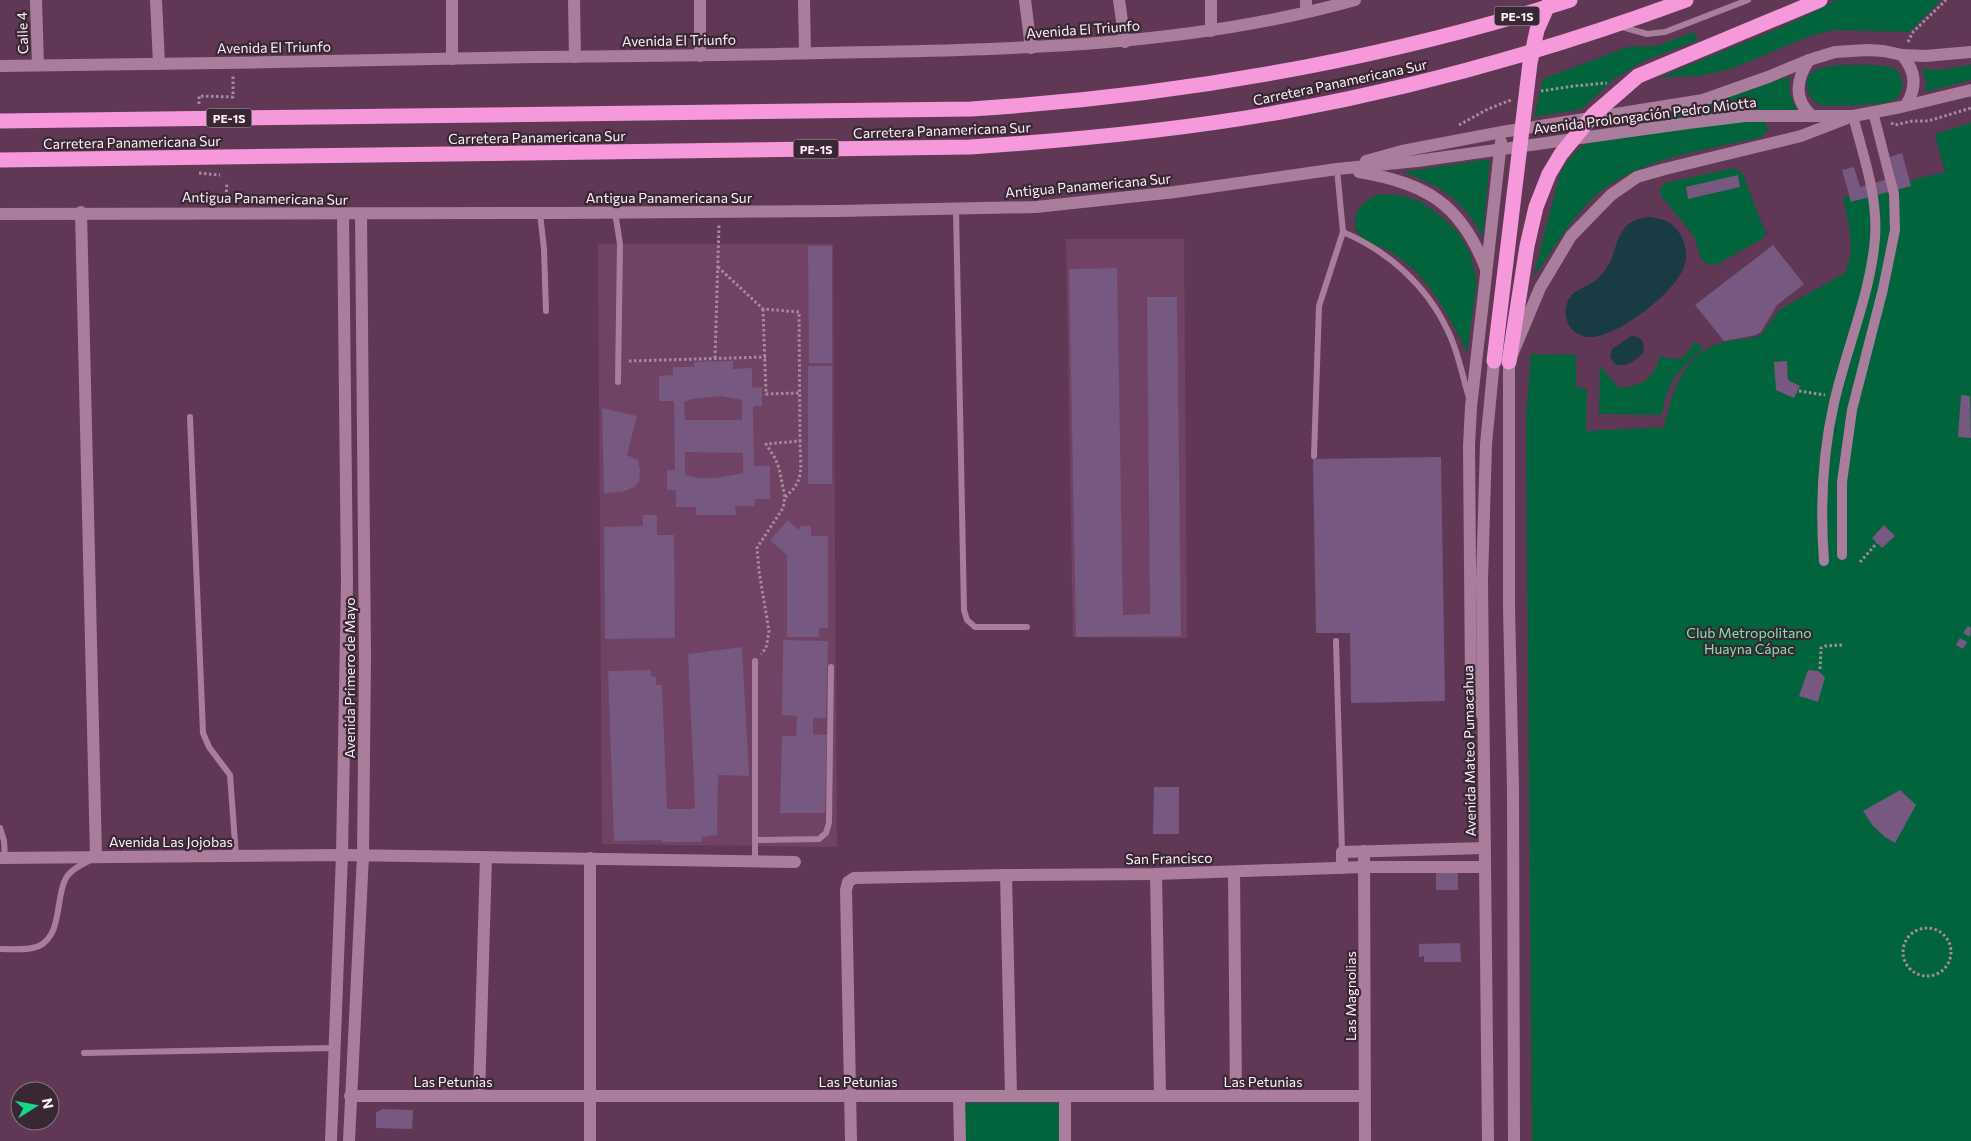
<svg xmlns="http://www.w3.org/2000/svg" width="1971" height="1141" font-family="Commissioner,sans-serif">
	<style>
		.built { fill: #704263 }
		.green { fill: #01643c }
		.water { fill: #183b44 }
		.building { fill: #765880; fill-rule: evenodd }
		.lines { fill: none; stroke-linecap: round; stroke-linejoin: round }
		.path { stroke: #a78a9f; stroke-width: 3; stroke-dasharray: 2.5 2.5; stroke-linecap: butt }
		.service { stroke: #aa7d9c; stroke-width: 6 }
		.pedestrian { stroke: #aa7d9c; stroke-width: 10 }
		.minor { stroke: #aa7d9c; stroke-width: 12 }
		.tertiary { stroke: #aa7d9c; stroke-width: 12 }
		.secondary { stroke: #aa7d9c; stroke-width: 12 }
		.motorway { stroke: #f599db; stroke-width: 15 }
		.labels { text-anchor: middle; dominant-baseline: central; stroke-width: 4.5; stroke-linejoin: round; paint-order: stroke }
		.shield { fill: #392734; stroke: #c3b3be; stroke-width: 1 }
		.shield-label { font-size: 12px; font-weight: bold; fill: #feeff9 }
		.street-label { font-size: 14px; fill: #feeff9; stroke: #392734 }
		.park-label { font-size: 14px; fill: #79eaac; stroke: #392734 }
	</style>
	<rect width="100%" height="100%" fill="#603855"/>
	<g class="built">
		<path d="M1066,239H1184L1187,638L1073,637Z"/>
		<path d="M598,244H833L837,847L602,844Z"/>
	</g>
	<g class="green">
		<path d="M1837,0H1941L1910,32L1832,30L1810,36L1731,69L1699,76L1660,77L1787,25Z"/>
		<path d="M1694,32L1698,40L1644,61L1614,79L1582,109L1534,117L1543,79L1627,47L1657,46Z"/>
		<path d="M1870,65C1877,66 1887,65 1893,68C1905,74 1906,93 1894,100C1886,105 1832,107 1821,105C1816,104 1810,97 1808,92C1797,59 1853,66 1870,65Z"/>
		<path d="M1971,65V80L1925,92L1926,81L1922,69L1938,70Z"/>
		<path d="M1790,76C1788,90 1790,99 1798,111L1636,124L1707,105Z"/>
		<path d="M1765,120L1768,130L1762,137C1706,150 1635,158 1592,199C1569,222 1552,251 1533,278L1560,174L1564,166L1575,152L1582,146L1591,143L1712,124Z"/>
		<path d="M1971,123V1141H1532L1526,420L1531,354L1576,355V387L1587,389L1586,431L1664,427C1672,394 1681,357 1718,344C1731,339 1746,340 1760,336L1779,310L1845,273C1856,249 1848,221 1843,197L1945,172L1935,134Z"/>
		<path d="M1490,159L1483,237C1463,200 1441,185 1402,172Z"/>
		<path d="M1730,169H1737L1743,174L1766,234L1762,239L1716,265L1708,264L1701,259L1694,236L1661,196L1660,189L1665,183Z"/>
		<path d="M1379,194L1398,195L1420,201L1441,216L1458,232L1470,253L1477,282L1467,353C1449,315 1428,275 1391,252C1382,246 1368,244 1360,236C1346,219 1363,199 1379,194Z"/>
		<path d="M1695,341L1703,349C1679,369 1666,383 1662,415L1599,414L1600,366L1618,387C1640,389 1656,377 1660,355C1680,363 1685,359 1695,341Z"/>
		<rect x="964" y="1103" width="97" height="38"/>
	</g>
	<g class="water">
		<path d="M1648,217C1662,218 1673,222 1680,234C1686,244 1688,256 1684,267C1674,293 1621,334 1593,337C1584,338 1576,334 1570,327C1563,317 1564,301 1574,293C1583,286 1593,285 1602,274C1622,252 1610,222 1648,217Z"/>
		<path d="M1631,336C1642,336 1647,344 1642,354C1635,361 1625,368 1615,364L1610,357L1612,349Z"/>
	</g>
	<g class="building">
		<path d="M1902,153L1911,186L1851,202L1842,170L1854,167L1860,187L1895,177L1890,157Z"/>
		<path d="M1738,175L1740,187L1688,199L1686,187Z"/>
		<path d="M1773,245L1804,284L1777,305L1761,332L1756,335L1724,341L1695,305Z"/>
		<path d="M808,246H832V363H809Z"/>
		<path d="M1117,268L1123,615L1150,614L1147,297H1177L1181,636L1076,637L1069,269Z"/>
		<path d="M733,361V369L752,368V388L762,387V406H753L754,466H770V499H755V506H735L736,515H696V507H676V490H667V470H675L674,401H659V376L673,375V367H694V362ZM720,396L742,400V420H685L684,402L691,399ZM685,452L743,453V473L715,478H698L685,475Z"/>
		<path d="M1787,361L1788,380L1800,386L1794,398L1776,390L1774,362Z"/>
		<rect x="808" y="366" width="24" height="118"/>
		<path d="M1961,395L1970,396L1971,438L1958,437Z"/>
		<path d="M602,408L637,416L627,455L638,460L640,471L639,482L634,487L622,492L604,493Z"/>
		<path d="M1441,457L1445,701L1351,703L1350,633H1316L1313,459Z"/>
		<path d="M643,515H657V535H674L675,638L605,639L604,527L643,526Z"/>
		<path d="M788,520L799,530L801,526H811V536H828V628H819V637H787V555L770,540Z"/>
		<path d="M1884,525L1895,536L1882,548L1872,538Z"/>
		<path d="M1968,626L1971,628L1970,637L1963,633Z"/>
		<path d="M1960,638L1967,642L1963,649L1956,645Z"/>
		<path d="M783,640L828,641L826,718H813V734L827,735L825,813H780L782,736H796L797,716L782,715Z"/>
		<path d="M742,647L749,776L718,775L717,835L702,837V842H662V840L614,841L608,671L651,670V676L656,677V685H662L667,809H693L695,805L688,654Z"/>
		<path d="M1808,670L1818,671L1825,677L1818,702L1799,696Z"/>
		<path d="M1154,787H1179V834H1153Z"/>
		<path d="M1900,790L1916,805L1895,843L1885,837L1873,826L1863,811Z"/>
		<path d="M1436,868L1458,871V890H1436Z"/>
		<path d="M1460,943L1461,962H1424V956L1419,957V944Z"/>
		<path d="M382,1109L413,1110L412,1129L376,1128V1113Z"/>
	</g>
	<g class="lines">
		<g class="path">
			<path d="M1908,42L1913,32L1946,0"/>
			<path d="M1541,91L1574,86L1607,83"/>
			<path d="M199,104V96L233,97V75"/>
			<path d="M1891,123L1895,125L1912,121H1928L1971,108"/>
			<path d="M1459,125L1488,109L1511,100"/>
			<path d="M199,173L220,175"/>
			<path d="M226,197L227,182"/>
			<path d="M718,267L763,309L799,312L800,441L766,444L775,458L779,468L785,497L783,508L757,548L759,571L769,631L766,648L761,654"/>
			<path d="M763,309L766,394L799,393"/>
			<path d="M715,358L719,224"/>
			<path d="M629,361L766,357"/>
			<path d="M1799,391L1825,395"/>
			<path d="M785,497C806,480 800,466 800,441"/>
			<path d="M1860,562L1877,543"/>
			<path d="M1820,669L1821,648L1825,646L1842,645"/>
			<circle cx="1927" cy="952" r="24"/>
		</g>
		<g class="service">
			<path d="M1622,27L1647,34L1665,32L1748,0"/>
			<path d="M1337,169L1343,232C1388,251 1426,285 1447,329C1458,350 1462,375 1469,398"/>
			<path d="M956,209L964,610L967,620L975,627H1027"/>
			<path d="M615,212L620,244L618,382"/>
			<path d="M540,213L544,249L546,311"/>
			<path d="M190,417L203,733L209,747L230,775L236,856"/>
			<path d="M1314,456L1319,306L1343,232"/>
			<path d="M1336,641L1342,852"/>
			<path d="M755,661V861"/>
			<path d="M0,828L4,841L5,858"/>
			<path d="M755,840L819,839L826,833L829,823L831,667"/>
			<path d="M0,949C12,949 28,951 39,946C63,934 55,897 66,878C71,869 83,864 91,860"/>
			<path d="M84,1053L334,1048"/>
		</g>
		<g class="pedestrian">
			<path d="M1842,555V482L1852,410L1883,289L1895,230L1894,194L1873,112"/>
			<path d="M1824,561C1820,508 1822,456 1834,403C1846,349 1871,293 1875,238C1878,196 1863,155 1853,116"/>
		</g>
		<g class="minor">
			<path d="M36,0L38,65"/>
			<path d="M156,0L159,64"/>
			<path d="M452,0V59"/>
			<path d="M574,0L575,57"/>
			<path d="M700,0V56"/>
			<path d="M804,0L805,53"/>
			<path d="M1025,0L1031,48"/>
			<path d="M1119,0L1125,42"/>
			<path d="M1211,31V0"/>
			<path d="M81,212L96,857"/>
			<path d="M1364,851L1365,1141"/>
			<path d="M0,858L342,855L795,862"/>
			<path d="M590,858V1141"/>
			<path d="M1342,868V852L1485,848"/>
			<path d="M1234,872L1236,1096"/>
			<path d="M1156,874L1160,1096"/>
			<path d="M1006,875L1011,1096"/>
			<path d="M350,1096H1365"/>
			<path d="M479,1096L486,857"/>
			<path d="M959,1096L960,1141"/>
			<path d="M1065,1096V1141"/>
			<path d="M851,1141L846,890L848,882L854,878L1006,875L1156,874L1364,867H1485"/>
		</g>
		<g class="tertiary">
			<path d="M1306,12V0"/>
			<path d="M331,1141L342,855L347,582L343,214"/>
			<path d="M349,1141L363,855L365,657L361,214"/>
		</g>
		<g class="secondary">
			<path d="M1902,55C1916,71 1917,88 1906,105"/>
			<path d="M1809,60C1797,78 1793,98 1810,114"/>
			<path d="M0,66C178,64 355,61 533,57C615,56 696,56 778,54C972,49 1167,53 1355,0"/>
			<path d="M1366,161L1402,151L1502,132L1703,100L1768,77L1809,60L1835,52L1867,50L1884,51L1902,55L1925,56L1971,52"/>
			<path d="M1359,172C1426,183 1461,204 1486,269"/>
			<path d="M0,214L562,213L837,211L1036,207L1175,192L1337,169L1417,161L1688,123L1745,116H1853L1901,107L1971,90"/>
			<path d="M1479,712L1471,682L1469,446L1471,407L1501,142"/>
			<path d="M1488,1141L1482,581L1486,444L1494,361"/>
			<path d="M1514,1141L1513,789L1509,607V362L1540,288L1571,236L1611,195L1637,177L1665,169L1801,136L1845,119"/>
		</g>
		<g class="motorway">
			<path d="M0,121L971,109C1174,96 1375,62 1570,0"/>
			<path d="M0,160L970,147C1076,140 1182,130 1286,111C1423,86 1556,48 1686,0"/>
			<path d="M1494,361L1530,63L1537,30L1549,3"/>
			<path d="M1509,362L1527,246L1536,207L1549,174L1561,154L1593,115L1638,76L1820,0"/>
		</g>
	</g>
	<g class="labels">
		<g class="shield">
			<rect x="1494.5" y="6.5" width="45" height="19" rx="4"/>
			<rect x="206.5" y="108.5" width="45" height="19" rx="4"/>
			<rect x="793.5" y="139.5" width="45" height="19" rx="4"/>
		</g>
		<g class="shield-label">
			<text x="1517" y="16">PE-1S</text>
			<text x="229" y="118">PE-1S</text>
			<text x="816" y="149">PE-1S</text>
		</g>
		<g class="street-label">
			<text transform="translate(1083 29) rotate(-4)">Avenida El Triunfo</text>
			<text transform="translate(22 33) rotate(-92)">Calle 4</text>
			<text transform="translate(679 40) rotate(-1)">Avenida El Triunfo</text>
			<text transform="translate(274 47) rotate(-1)">Avenida El Triunfo</text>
			<text transform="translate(1340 82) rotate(-12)">Carretera Panamericana Sur</text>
			<text transform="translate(1645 115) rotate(-7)">Avenida Prolongación Pedro Miotta</text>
			<text transform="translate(942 130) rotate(-2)">Carretera Panamericana Sur</text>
			<text transform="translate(537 137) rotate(-1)">Carretera Panamericana Sur</text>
			<text transform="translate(132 142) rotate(-1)">Carretera Panamericana Sur</text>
			<text transform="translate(1088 185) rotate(-5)">Antigua Panamericana Sur</text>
			<text x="669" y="197">Antigua Panamericana Sur</text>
			<text transform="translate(265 198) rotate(1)">Antigua Panamericana Sur</text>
			<text transform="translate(349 678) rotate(-90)">Avenida Primero de Mayo</text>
			<text transform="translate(1469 751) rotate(-91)">Avenida Mateo Pumacahua</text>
			<text x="171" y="841">Avenida Las Jojobas</text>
			<text transform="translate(1169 858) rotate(-1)">San Francisco</text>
			<text transform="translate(1350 996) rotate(-90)">Las Magnolias</text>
			<text x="453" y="1081">Las Petunias</text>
			<text x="858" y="1081">Las Petunias</text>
			<text x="1263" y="1081">Las Petunias</text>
		</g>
		<g class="park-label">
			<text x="1749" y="632">Club Metropolitano<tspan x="1749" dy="16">Huayna Cápac</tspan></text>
		</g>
	</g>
	<g transform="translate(35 1106) rotate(79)"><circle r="24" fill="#392734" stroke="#887783"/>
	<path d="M0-4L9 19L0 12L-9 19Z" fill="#14d989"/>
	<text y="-8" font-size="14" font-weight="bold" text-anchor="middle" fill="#feeff9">N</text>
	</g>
</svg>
